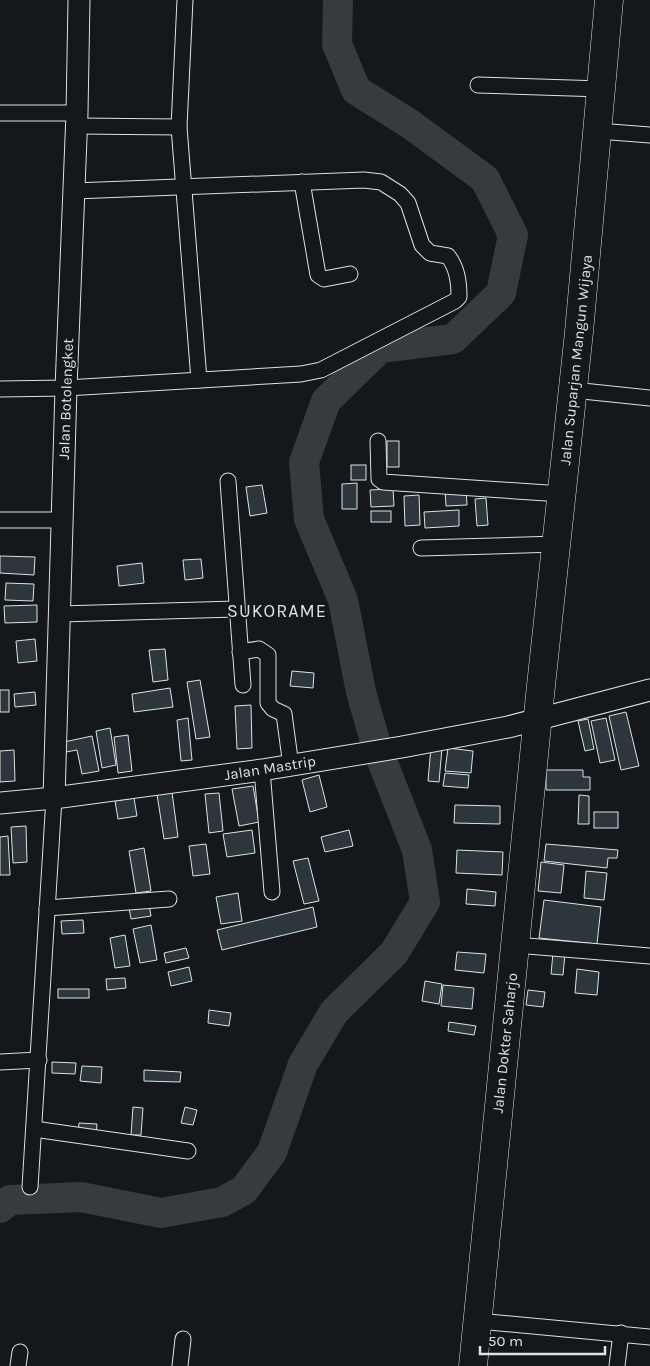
<svg xmlns="http://www.w3.org/2000/svg" width="650" height="1366" font-family="Karla,sans-serif">
	<style>
		.lines { fill: none; stroke-linecap: round; stroke-linejoin: round }
		.river { stroke: #363b3e; stroke-width: 30 }
		.building { fill: #2c363c; stroke: #d8e6dc }
		.street-casing { stroke: #d8e6dc; stroke-width: 17 }
		.secondary-casing { stroke: #d8e6dc; stroke-width: 23 }
		.highway-casing { stroke: #d8e6dc; stroke-width: 29 }
		.street { stroke: #14181c; stroke-width: 15 }
		.secondary { stroke: #14181c; stroke-width: 21 }
		.highway { stroke: #14181c; stroke-width: 28 }
		.labels { text-anchor: middle; dominant-baseline: central; stroke-width: 4; stroke-linejoin: round; paint-order: stroke }
		.street-label { font-size: 15px; fill: #d8e6dc; stroke: #14181c }
		.quarter-label { font-size: 18px; letter-spacing: 1px; fill: #d8e6dc; stroke: #14181c }
	</style>
	<rect width="100%" height="100%" fill="#14181c"/>
	<g class="lines">
		<path class="river" d="M0,1208L10,1200L81,1197L161,1213L222,1202L244,1190L272,1152L303,1064L334,1012L394,953L425,902L417,850L377,748L361,692L343,600L309,519L304,462L326,401L380,348L453,339L501,293L513,235L485,179L410,124L356,90L337,44L338,0"/>
	</g>
	<g class="building">
		<rect x="387" y="441" width="12" height="26"/>
		<rect x="351" y="465" width="15" height="15"/>
		<path d="M357,483V509H342V484Z"/>
		<path d="M262,485L267,513L250,516L246,487Z"/>
		<path d="M393,489L394,506L371,507L370,490Z"/>
		<path d="M466,489L467,505L446,506L445,491Z"/>
		<path d="M419,495L420,525L405,526L404,496Z"/>
		<path d="M486,498L488,525L477,526L475,499Z"/>
		<path d="M459,510V526L425,528L424,512Z"/>
		<rect x="371" y="511" width="20" height="11"/>
		<path d="M0,556L35,557L34,575L0,573Z"/>
		<path d="M201,559L203,578L185,580L183,560Z"/>
		<path d="M142,563L144,583L119,586L117,566Z"/>
		<path d="M6,583L34,584L33,601L5,600Z"/>
		<path d="M37,605V622L5,623L4,606Z"/>
		<path d="M35,639L37,661L18,663L16,641Z"/>
		<path d="M165,649L168,680L153,682L149,650Z"/>
		<path d="M292,671L314,673L313,688L290,686Z"/>
		<path d="M200,680L210,737L196,739L187,682Z"/>
		<path d="M170,688L173,707L134,712L132,694Z"/>
		<rect x="0" y="690" width="9" height="22"/>
		<path d="M35,692L36,705L15,707L14,694Z"/>
		<path d="M251,705L252,748L237,749L235,706Z"/>
		<path d="M626,712L639,766L621,770L609,716Z"/>
		<path d="M188,718L192,760L181,761L177,720Z"/>
		<path d="M606,718L615,760L600,763L591,721Z"/>
		<path d="M588,719L594,749L585,751L578,721Z"/>
		<path d="M110,728L116,765L102,768L96,731Z"/>
		<path d="M128,735L132,771L118,773L114,737Z"/>
		<path d="M92,736L99,771L82,774L77,750L66,752L64,742Z"/>
		<path d="M431,747L442,748L439,782L428,781Z"/>
		<path d="M448,748L473,751L471,773L445,771Z"/>
		<path d="M14,750L15,781L0,782V751Z"/>
		<path d="M546,770H583V777H590V790H546Z"/>
		<path d="M445,773L469,775L468,788L443,786Z"/>
		<path d="M319,775L327,807L310,812L302,780Z"/>
		<path d="M171,785L178,837L164,839L156,788Z"/>
		<path d="M253,786L259,822L239,826L232,789Z"/>
		<path d="M219,793L223,831L209,833L205,794Z"/>
		<path d="M579,795L589,796V824H578Z"/>
		<path d="M134,798L137,816L118,819L115,801Z"/>
		<path d="M455,805L500,806V824L454,823Z"/>
		<rect x="594" y="812" width="24" height="16"/>
		<path d="M26,826L27,862L13,863L11,827Z"/>
		<path d="M252,830L255,853L227,857L223,834Z"/>
		<path d="M349,830L353,846L325,852L321,837Z"/>
		<path d="M8,836L10,875H0V837Z"/>
		<path d="M206,844L210,874L193,876L189,846Z"/>
		<path d="M546,844L618,850L617,858H608L607,868L544,861Z"/>
		<path d="M144,848L151,891L136,893L129,851Z"/>
		<path d="M457,850L503,852L502,875L456,873Z"/>
		<path d="M308,858L319,901L304,904L293,861Z"/>
		<path d="M541,862L564,865L561,893L538,891Z"/>
		<path d="M586,871L607,873L604,900L584,898Z"/>
		<path d="M467,889L496,892L495,906L466,904Z"/>
		<path d="M238,893L242,921L221,924L216,897Z"/>
		<path d="M544,900L601,907L597,944L539,938Z"/>
		<path d="M149,904L151,916L131,919L129,908Z"/>
		<path d="M313,907L317,927L222,950L217,930Z"/>
		<path d="M83,920L84,933L62,934L61,921Z"/>
		<path d="M151,925L157,960L140,963L133,929Z"/>
		<path d="M125,935L130,966L115,968L110,938Z"/>
		<path d="M186,948L189,958L166,963L164,953Z"/>
		<path d="M457,952L486,954L484,973L455,970Z"/>
		<path d="M553,953L565,954L563,975L551,974Z"/>
		<path d="M189,967L192,981L171,986L168,972Z"/>
		<path d="M577,969L599,972L597,995L575,993Z"/>
		<path d="M125,978L126,988L107,990L106,979Z"/>
		<path d="M425,981L442,984L439,1004L422,1001Z"/>
		<path d="M443,985L474,988L472,1009L441,1006Z"/>
		<rect x="58" y="989" width="31" height="9"/>
		<path d="M528,990L545,992L543,1007L526,1005Z"/>
		<path d="M209,1010L231,1013L229,1026L208,1023Z"/>
		<path d="M449,1022L476,1026L474,1035L448,1031Z"/>
		<path d="M52,1062L76,1063L75,1074L52,1073Z"/>
		<path d="M82,1066L102,1067L101,1083L80,1081Z"/>
		<path d="M144,1070L181,1072L180,1082L144,1081Z"/>
		<path d="M133,1107L143,1108L141,1135H131Z"/>
		<path d="M185,1107L197,1110L193,1125L181,1123Z"/>
		<path d="M79,1123L97,1124L96,1136L78,1135Z"/>
	</g>
	<g class="lines">
		<g class="street-casing">
			<g id="street">
				<path d="M185,0L179,127L199,380"/>
				<path d="M478,85L602,89"/>
				<path d="M0,113H77"/>
				<path d="M77,126L179,127"/>
				<path d="M598,131L650,135"/>
				<path d="M302,182L318,275L324,279L350,274"/>
				<path d="M0,389L66,388L301,374L321,370L455,301L459,297C459,281 457,268 448,256L430,253L422,245L408,203L400,194L381,182L364,180L74,191"/>
				<path d="M573,390L650,398"/>
				<path d="M378,441L379,479L383,482L562,494"/>
				<path d="M228,481L243,685"/>
				<path d="M0,520H63"/>
				<path d="M421,548L557,544"/>
				<path d="M60,614L236,609"/>
				<path d="M240,652L259,649L268,655V703L273,709L284,714L291,766"/>
				<path d="M262,770L272,892"/>
				<path d="M47,908L169,899"/>
				<path d="M515,945L650,956"/>
				<path d="M0,1062L39,1060"/>
				<path d="M34,1129L188,1151"/>
				<path d="M30,1187L54,798"/>
				<path d="M478,1321L650,1337"/>
				<path d="M18,1366L20,1352"/>
				<path d="M180,1366L183,1339"/>
				<path d="M617,1366L621,1333"/>
			</g>
		</g>
		<g class="secondary-casing">
			<g id="secondary">
				<path d="M54,798L66,388L77,113L79,0"/>
				<path d="M0,803L54,798L262,770L402,747L508,727L650,690"/>
			</g>
		</g>
		<g class="highway-casing">
			<path id="highway" d="M473,1366L540,695L579,332L609,0"/>
		</g>
		<use href="#street" class="street"/>
		<use href="#secondary" class="secondary"/>
		<use href="#highway" class="highway"/>
	</g>
	<g class="labels">
		<g class="street-label">
			<text transform="translate(576 360) rotate(-84)">Jalan Suparjan Mangun Wijaya</text>
			<text transform="translate(66 399) rotate(-88)">Jalan Botolengket</text>
			<text transform="translate(270 768) rotate(-9)">Jalan Mastrip</text>
			<text transform="translate(505 1043) rotate(-84)">Jalan Dokter Saharjo</text>
		</g>
		<g class="quarter-label">
			<text x="277" y="611">SUKORAME</text>
		</g>
	</g>
	<path d="M480 1346v8h125v-8" fill="none" stroke="#d8e6dc" stroke-width="2.5"/>
	<text x="488" y="1346" font-size="15" fill="#d8e6dc" stroke="#14181c" stroke-width="4" paint-order="stroke">50 m</text>
</svg>
